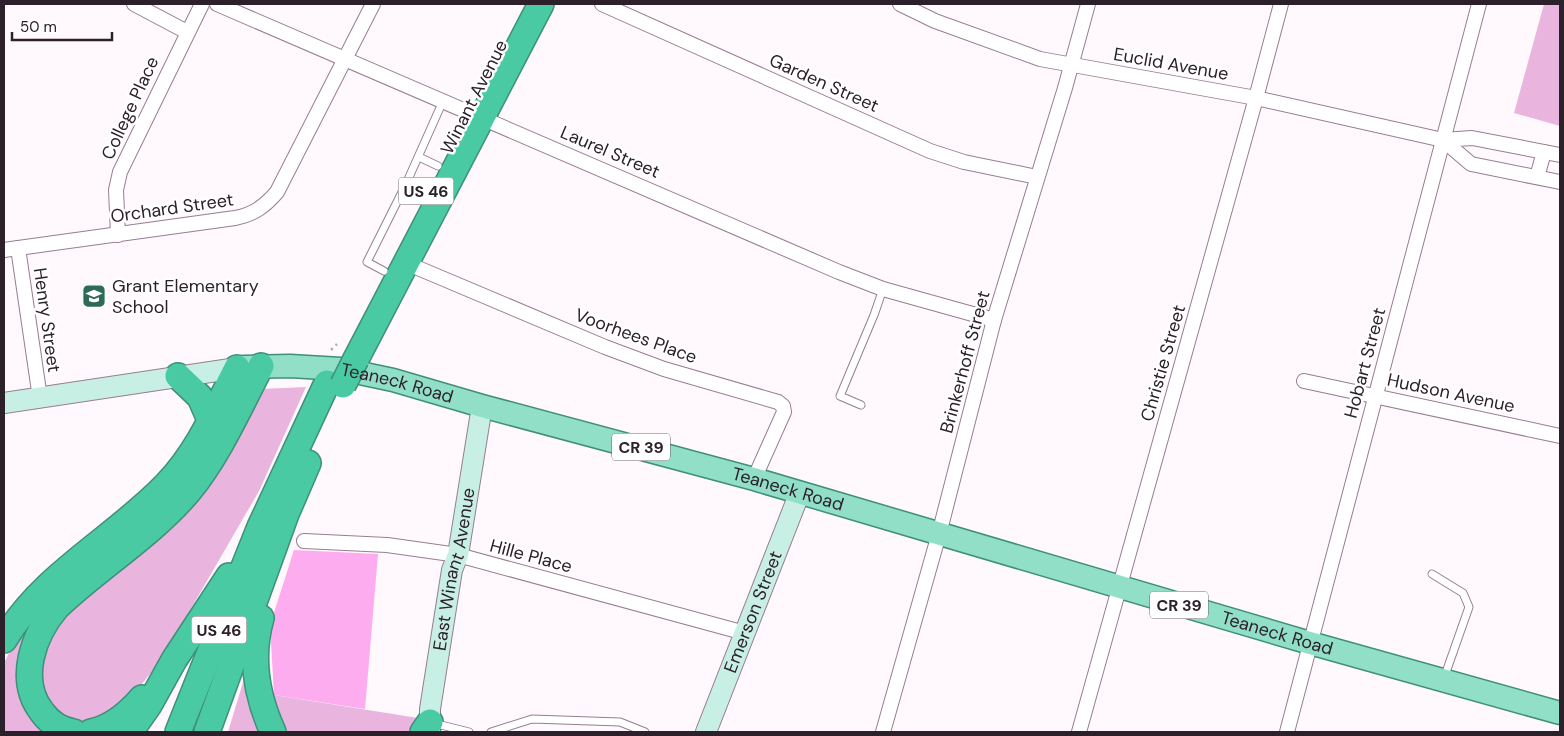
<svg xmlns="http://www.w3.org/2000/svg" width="1564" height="736" font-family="'DM Sans',sans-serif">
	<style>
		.green { fill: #e9b5de }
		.forest { fill: #fdacef }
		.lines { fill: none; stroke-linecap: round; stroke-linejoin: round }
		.lane-casing { stroke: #987d92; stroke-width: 9 }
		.street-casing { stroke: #987d92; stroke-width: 16 }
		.secondary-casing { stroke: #987d92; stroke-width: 22 }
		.primary-casing { stroke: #3f8f79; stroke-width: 25 }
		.highway-casing { stroke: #3f8f79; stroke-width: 28 }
		.path { stroke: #b4acb2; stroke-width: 2.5; stroke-dasharray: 2.5 4; stroke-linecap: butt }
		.lane { stroke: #fff; stroke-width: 7 }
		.street { stroke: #fff; stroke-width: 14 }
		.secondary { stroke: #c8efe3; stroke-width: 20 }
		.primary { stroke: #92dfc8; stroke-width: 22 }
		.highway { stroke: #49caa3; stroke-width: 25 }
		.highway-bridge-casing { stroke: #3f8f79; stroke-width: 28; stroke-linecap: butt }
		.highway-bridge { stroke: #49caa3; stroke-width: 25 }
		.labels { text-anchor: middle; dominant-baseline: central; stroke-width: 5; stroke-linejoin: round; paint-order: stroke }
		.shield { fill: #fff; stroke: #6b646a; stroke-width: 1 }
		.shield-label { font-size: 16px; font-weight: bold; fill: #2c212a }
		.street-label { font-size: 18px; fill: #2c212a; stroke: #fff }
		.poi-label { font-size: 18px; fill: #2c212a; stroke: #fff; text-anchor: start }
	</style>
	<rect width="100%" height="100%" fill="#fff9fd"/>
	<g class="green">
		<path d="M1544,4H1560V126L1514,113Z"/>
		<path d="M306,387L259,491L160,662L121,709L90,726L60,714L44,696L39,661L55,628L87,596L260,389Z"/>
		<path d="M23,625L31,626L49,732H4V663Z"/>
		<path d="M247,669L265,732H228Z"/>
		<path d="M274,695L418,718L412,732H287L282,726Z"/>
	</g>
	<path class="forest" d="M294,550L378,554L365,709L274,695L270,625Z"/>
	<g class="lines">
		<g class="lane-casing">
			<g id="lane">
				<path d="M419,157L438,166"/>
				<path d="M406,184L425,193"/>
				<path d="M384,271L367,262L406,184L443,101"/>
				<path d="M861,405L840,396L874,315L883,289"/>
				<path d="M1432,574L1463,593L1469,607L1444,678"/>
				<path d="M433,723L469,732"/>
				<path d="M491,732L532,719L620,722L645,732"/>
			</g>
		</g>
		<g class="street-casing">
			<g id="street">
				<path d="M134,4L187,32"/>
				<path d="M217,4L839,272L883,289L994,320"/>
				<path d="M602,4L930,151L964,162L1037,177"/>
				<path d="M900,4L935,21L1040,59L1256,98L1443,140L1472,138L1560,155"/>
				<path d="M1443,140L1471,164L1560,182"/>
				<path d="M1537,177L1544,152"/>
				<path d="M118,235L116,190L120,172L202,4"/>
				<path d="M18,248L40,398"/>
				<path d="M4,250L235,218C253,215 265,206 277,192L373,4"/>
				<path d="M406,263L605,347L664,369L778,402L783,406L784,412L754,479"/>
				<path d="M1304,381L1560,436"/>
				<path d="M304,541L387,545L458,555L745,633"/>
				<path d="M883,732L939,534L994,320L1065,88L1088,4"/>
				<path d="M1079,732L1256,98L1281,4"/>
				<path d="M1287,732L1479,4"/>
			</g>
		</g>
		<g class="secondary-casing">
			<g id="secondary">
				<path d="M4,403L237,368"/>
				<path id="s1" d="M430,732V709L452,570L458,555L482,406"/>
				<path id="s2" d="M706,732L800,492"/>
			</g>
		</g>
		<g class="primary-casing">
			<g id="primary">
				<path id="s3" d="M244,367L290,366L341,369L393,380L482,406L754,479L1310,643L1560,713"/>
			</g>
		</g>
		<g class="highway-casing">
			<g id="highway">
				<path d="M356,359L541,4"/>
				<path d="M178,376L200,397L210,420"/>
				<path d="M261,618C250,657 256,695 273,732"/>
				<path d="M4,640C43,574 114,539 166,485C198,452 216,409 237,368"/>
				<path d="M74,732C60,730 50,723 42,712C17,680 33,635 57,607C99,567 151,536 189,491C218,456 240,406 261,366"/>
				<path d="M91,732C112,728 128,714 142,698"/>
				<path d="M130,732L149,705L174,660L229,576"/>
				<path d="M178,732L260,527L327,383"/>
				<path d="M207,732L286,514L308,463"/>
				<path d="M423,732L430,722"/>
			</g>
		</g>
		<path class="path" d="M331,350L337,344"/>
		<use href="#lane" class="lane"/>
		<use href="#street" class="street"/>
		<use href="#secondary" class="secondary"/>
		<use href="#primary" class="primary"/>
		<use href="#highway" class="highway"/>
		<g class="highway-bridge-casing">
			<path id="highway-bridge" d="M343,385L356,359"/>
		</g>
		<use href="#highway-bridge" class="highway-bridge"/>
	</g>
	<defs>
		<g id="school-square" transform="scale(1.25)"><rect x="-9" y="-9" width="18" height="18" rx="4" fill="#2d6b57" stroke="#fff"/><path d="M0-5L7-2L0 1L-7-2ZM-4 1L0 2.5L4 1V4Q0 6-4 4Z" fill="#fff"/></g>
	</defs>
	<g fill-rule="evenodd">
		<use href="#school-square" x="94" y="296"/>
	</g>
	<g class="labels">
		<g class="shield">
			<rect x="398.5" y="177.5" width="55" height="27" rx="4"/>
			<rect x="612" y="433.5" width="58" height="27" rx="4"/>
			<rect x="1150" y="591.5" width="58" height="27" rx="4"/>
			<rect x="191.5" y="616.5" width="55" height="27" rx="4"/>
		</g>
		<g class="shield-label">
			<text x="426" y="191">US 46</text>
			<text x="641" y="447">CR 39</text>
			<text x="1179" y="605">CR 39</text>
			<text x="219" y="630">US 46</text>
		</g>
		<g class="street-label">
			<text transform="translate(1171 64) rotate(10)">Euclid Avenue</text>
			<text transform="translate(824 83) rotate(24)">Garden Street</text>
			<text transform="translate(474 97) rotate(-63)">Winant Avenue</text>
			<text transform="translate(130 108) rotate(-65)">College Place</text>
			<text transform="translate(610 152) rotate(23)">Laurel Street</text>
			<text transform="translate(172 208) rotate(-8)">Orchard Street</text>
			<text transform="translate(47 320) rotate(82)">Henry Street</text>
			<text transform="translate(636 336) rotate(20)">Voorhees Place</text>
			<text transform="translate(965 362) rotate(-75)">Brinkerhoff Street</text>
			<text transform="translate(1163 363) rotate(-74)">Christie Street</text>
			<text transform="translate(1365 363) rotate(-75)">Hobart Street</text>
			<text stroke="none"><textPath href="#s3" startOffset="155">Teaneck Road</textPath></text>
			<text transform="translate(1451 393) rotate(12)">Hudson Avenue</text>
			<text stroke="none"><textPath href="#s3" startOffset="560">Teaneck Road</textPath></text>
			<text transform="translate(531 556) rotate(15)">Hille Place</text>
			<text stroke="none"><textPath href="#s1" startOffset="165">East Winant Avenue</textPath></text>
			<text stroke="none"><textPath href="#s2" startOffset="129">Emerson Street</textPath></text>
			<text stroke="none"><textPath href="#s3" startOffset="1070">Teaneck Road</textPath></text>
		</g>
		<g class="poi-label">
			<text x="112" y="286">Grant Elementary<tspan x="112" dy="21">School</tspan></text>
		</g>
	</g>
	<rect width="1564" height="736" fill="none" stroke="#2c212a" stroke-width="10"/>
	<path d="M12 32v8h100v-8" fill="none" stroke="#2c212a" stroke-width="2.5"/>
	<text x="20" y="32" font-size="15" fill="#2c212a" stroke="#ffffff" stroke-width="4" paint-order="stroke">50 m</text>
</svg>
